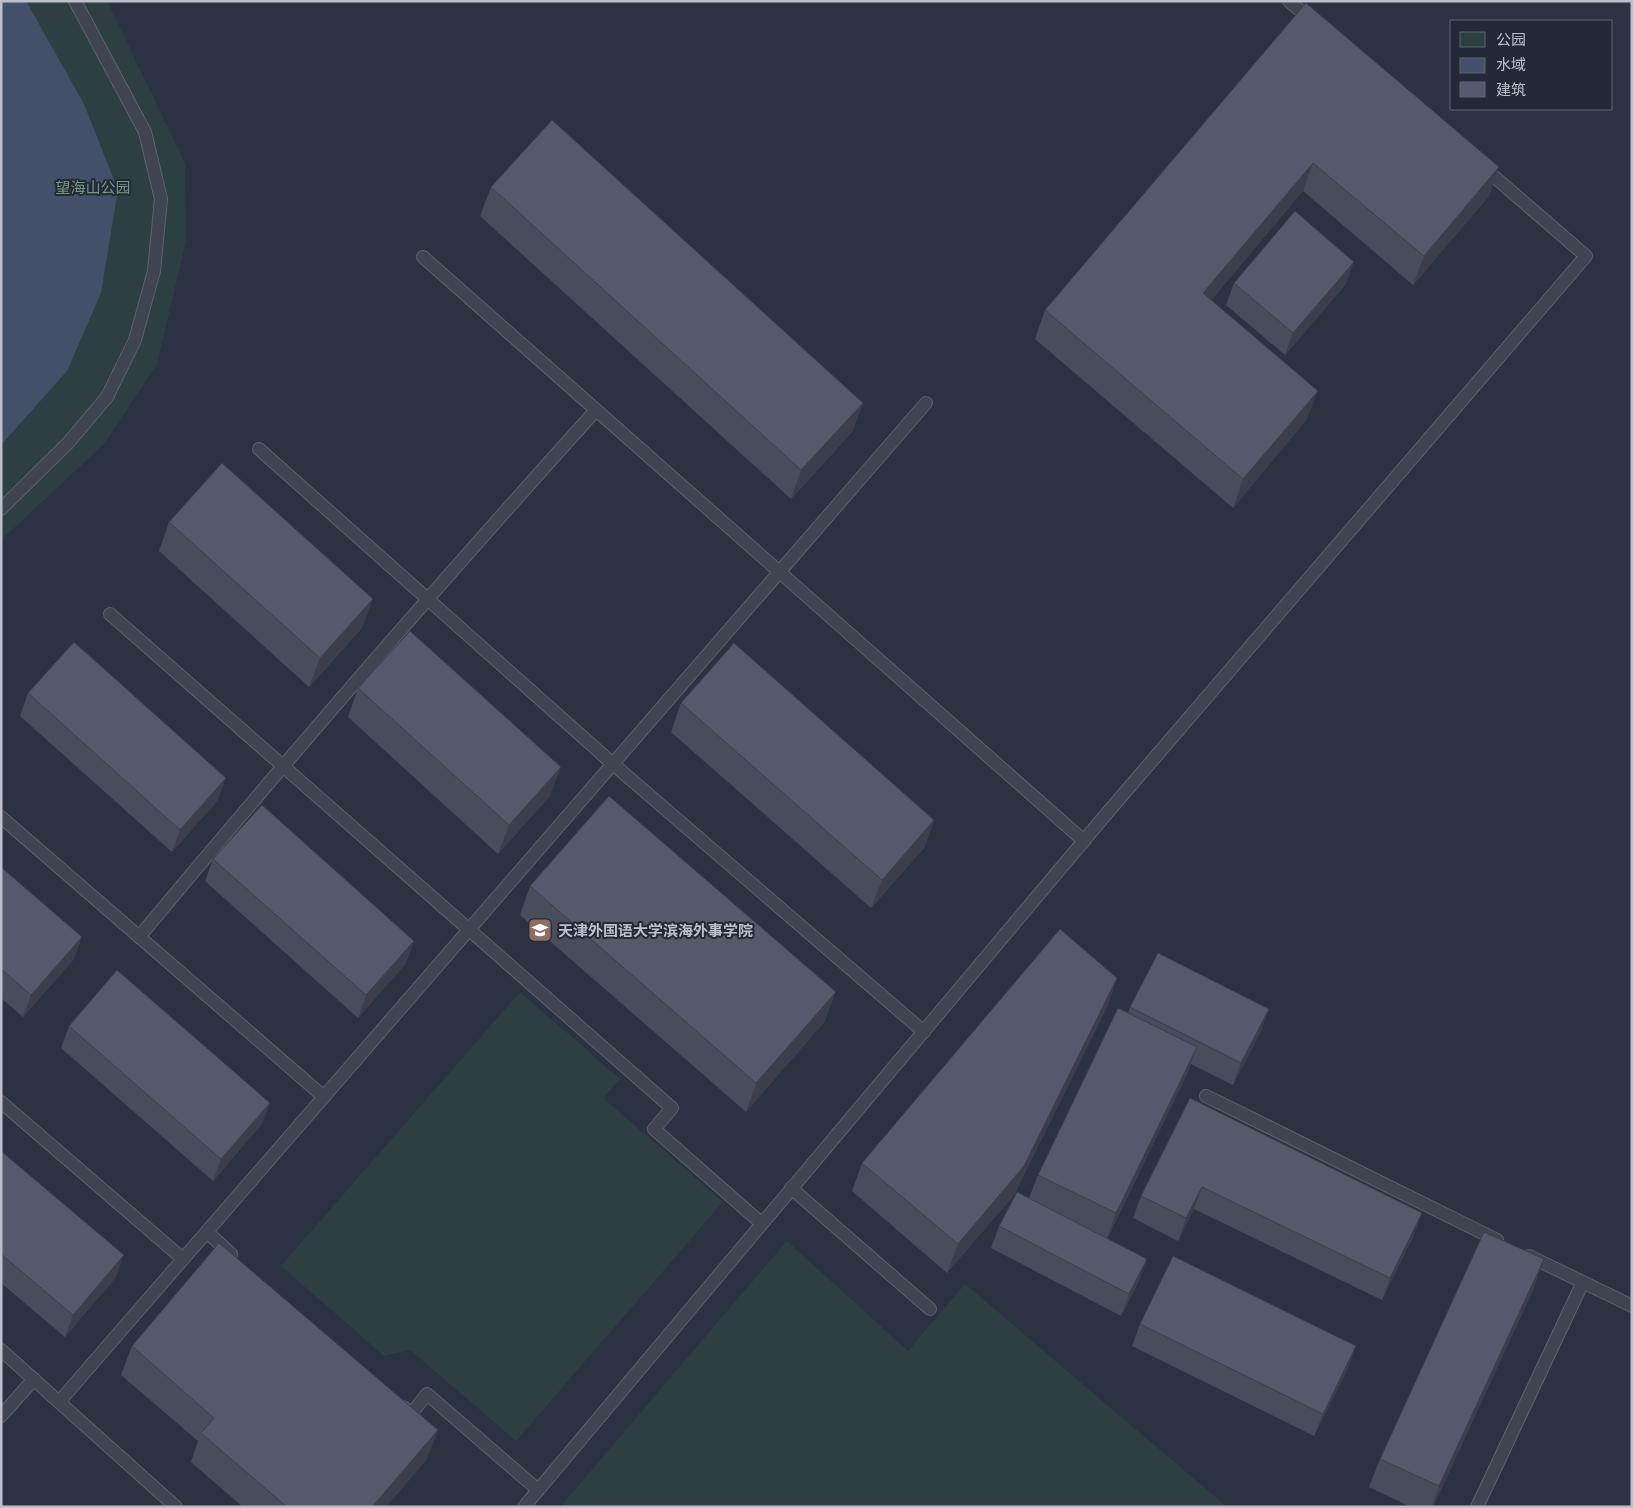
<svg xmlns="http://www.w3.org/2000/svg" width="1633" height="1508" font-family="Ubuntu,'Noto Sans SC',sans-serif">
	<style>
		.green { fill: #2e3f43 }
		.water { fill: #445069 }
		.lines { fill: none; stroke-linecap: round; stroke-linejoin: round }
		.service-casing { stroke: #5d626e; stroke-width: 14 }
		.service { stroke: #3f4451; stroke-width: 12 }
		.wall { fill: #484d5c }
		.shaded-wall { fill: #3b3f4b }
		.building { fill: #545a6b; stroke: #3b3f4b }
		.labels { text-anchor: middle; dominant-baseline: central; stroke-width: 4; stroke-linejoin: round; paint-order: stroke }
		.park-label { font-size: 15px; fill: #769982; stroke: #232936 }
		.poi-label { font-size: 15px; font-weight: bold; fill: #bcc0cb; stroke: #232936; text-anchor: start }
	</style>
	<rect width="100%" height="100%" fill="#2b3241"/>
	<g class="green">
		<path d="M1,1H107L185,163L186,241L157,364L104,444L1,540Z"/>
		<path d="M520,992L620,1079L603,1098L723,1202L516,1441L410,1350L384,1356L281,1266Z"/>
		<path d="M787,1241L908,1351L965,1284L1227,1507H560Z"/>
	</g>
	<path class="water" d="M1,1H26L84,104L118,190L101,293L67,371L1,445Z"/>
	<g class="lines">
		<g class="service-casing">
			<g id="service">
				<path d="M1289,1L1312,21"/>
				<path d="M423,257L1084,841"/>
				<path d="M259,449L613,764L924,1032"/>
				<path d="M1,509L68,443L107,397L135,340L154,271L161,199L145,132L75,1"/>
				<path d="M110,614L672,1108L654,1129L761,1223"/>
				<path d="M1,817L324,1097"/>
				<path d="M139,937C288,758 440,583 596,410"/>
				<path d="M1206,1096L1497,1240"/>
				<path d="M1,1102L183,1259"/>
				<path d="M791,1188L930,1309"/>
				<path d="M207,1232L231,1254"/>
				<path d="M1529,1256L1632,1306"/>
				<path d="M1,1350L176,1507"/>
				<path d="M59,1402L926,403"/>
				<path d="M403,1407L411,1414L427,1394L538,1490"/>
				<path d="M1,1416L34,1379"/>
				<path d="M524,1507L1108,812L1586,256L1483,167"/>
				<path d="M1477,1507L1583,1282"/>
			</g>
		</g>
		<use href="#service" class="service"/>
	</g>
	<g class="wall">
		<path d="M1306,3L1489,196L1413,285L1303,191L1211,300L1307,419L1233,508L1035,339L1045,310Z"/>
		<path d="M491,187L863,403L852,432L791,499L480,216Z"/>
		<path d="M1234,283L1346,284L1285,355L1226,305Z"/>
		<path d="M169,522L362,628L309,687L159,551Z"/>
		<path d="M358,688L550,796L498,854L348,717Z"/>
		<path d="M28,693L218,800L172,852L20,716Z"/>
		<path d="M681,703L934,820L924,848L871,908L671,732Z"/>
		<path d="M213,859L406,963L358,1018L205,881Z"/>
		<path d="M1,867L74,959L23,1017L1,998Z"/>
		<path d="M530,886L825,1021L746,1112L520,915Z"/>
		<path d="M1117,978L1107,1007L1014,1195L947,1273L852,1191L862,1163Z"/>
		<path d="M1130,1007L1269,1009L1261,1031L1233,1085L1191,1064L1186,1076L1107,1239L1139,1281L1121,1316L991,1248L999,1226L1029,1198L1038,1175L1128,1013Z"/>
		<path d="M69,1026L270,1103L261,1125L213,1181L61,1048Z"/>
		<path d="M1190,1098L1414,1235L1382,1300L1194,1209L1178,1241L1133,1218L1141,1196Z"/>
		<path d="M1,1151L116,1277L65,1337L1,1283Z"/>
		<path d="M1534,1288L1433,1507H1411L1369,1487L1380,1459Z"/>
		<path d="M1140,1324L1348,1368L1314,1436L1132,1346Z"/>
		<path d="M132,1346L427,1459L386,1507H243L191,1462L198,1441L121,1375Z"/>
	</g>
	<g class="shaded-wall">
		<path d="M1313,163L1303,191L1192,322L1203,293Z"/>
		<path d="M1499,167L1489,196L1413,285L1424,256Z"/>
		<path d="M1354,262L1346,284L1285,355L1293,333Z"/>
		<path d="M1318,391L1307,419L1233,508L1243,479Z"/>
		<path d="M863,403L852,432L791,499L801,470Z"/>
		<path d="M373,599L362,628L309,687L320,658Z"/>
		<path d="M561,767L550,796L498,854L509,825Z"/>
		<path d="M226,778L218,800L172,852L180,830Z"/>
		<path d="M934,820L924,848L871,908L882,880Z"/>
		<path d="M82,937L74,959L23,1017L31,995Z"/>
		<path d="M414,941L406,963L358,1018L366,995Z"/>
		<path d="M1117,978L1107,1007L1014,1195L947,1273L958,1244Z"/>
		<path d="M836,992L825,1021L746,1112L756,1083Z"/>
		<path d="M1269,1009L1261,1031L1233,1085L1241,1063Z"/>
		<path d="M1197,1047L1186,1076L1105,1242L1116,1213Z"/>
		<path d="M270,1103L261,1125L213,1181L221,1159Z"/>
		<path d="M1202,1187L1194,1209L1178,1241L1186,1218Z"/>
		<path d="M1422,1213L1414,1235L1382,1300L1390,1278Z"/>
		<path d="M124,1255L116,1277L65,1337L73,1315Z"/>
		<path d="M1147,1259L1139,1281L1121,1316L1129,1294Z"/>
		<path d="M1544,1259L1534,1288L1433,1507H1432L1439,1486Z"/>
		<path d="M1356,1346L1348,1368L1314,1436L1323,1414Z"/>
		<path d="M438,1430L427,1459L386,1507H372Z"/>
	</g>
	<g class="building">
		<path d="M1306,3L1499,167L1424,256L1313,163L1203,293L1318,391L1243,479L1045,310Z"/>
		<path d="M552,120L863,403L801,470L491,187Z"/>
		<path d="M1295,211L1354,262L1293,333L1234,283Z"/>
		<path d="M222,463L373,599L320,658L169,522Z"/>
		<path d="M410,631L561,767L509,825L358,688Z"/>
		<path d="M74,642L226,778L180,830L28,693Z"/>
		<path d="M734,643L934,820L882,880L681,703Z"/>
		<path d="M609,796L836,992L756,1083L530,886Z"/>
		<path d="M262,805L414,941L366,995L213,859Z"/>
		<path d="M1,867L82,937L31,995L1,969Z"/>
		<path d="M1060,929L1117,978L1024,1166L958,1244L862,1163Z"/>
		<path d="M1158,953L1269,1009L1241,1063L1130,1007Z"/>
		<path d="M117,970L270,1103L221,1159L69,1026Z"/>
		<path d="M1118,1008L1197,1047L1116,1213L1038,1175Z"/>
		<path d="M1190,1098L1422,1213L1390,1278L1202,1187L1186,1218L1141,1196Z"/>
		<path d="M1,1151L124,1255L73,1315L1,1254Z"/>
		<path d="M1017,1192L1147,1259L1129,1294L999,1226Z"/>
		<path d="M1484,1232L1544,1259L1439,1486L1380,1459Z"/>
		<path d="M219,1243L438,1430L372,1507H287L201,1433L214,1418L132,1346Z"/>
		<path d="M1173,1256L1356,1346L1323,1414L1140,1324Z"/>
	</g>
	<defs>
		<g id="school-square" transform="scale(1.25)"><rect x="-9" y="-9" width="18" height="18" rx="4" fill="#8d6e63" stroke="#232936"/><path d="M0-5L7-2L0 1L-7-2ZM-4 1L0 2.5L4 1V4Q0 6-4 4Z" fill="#fff"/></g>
	</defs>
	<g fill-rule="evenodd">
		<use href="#school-square" x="540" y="930"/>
	</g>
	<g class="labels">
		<g class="park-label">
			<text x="93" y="187">望海山公园</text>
		</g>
		<g class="poi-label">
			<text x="558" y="930">天津外国语大学滨海外事学院</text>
		</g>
	</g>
	<rect width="1633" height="1508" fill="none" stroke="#bcc0cb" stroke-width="5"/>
	<rect x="1450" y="20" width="162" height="90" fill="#232936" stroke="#606572"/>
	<rect x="1460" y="32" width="25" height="15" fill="#2e3f43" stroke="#606572"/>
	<text x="1496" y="45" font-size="15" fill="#bcc0cb">公园</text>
	<rect x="1460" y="58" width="25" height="15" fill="#445069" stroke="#606572"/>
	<text x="1496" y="70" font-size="15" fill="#bcc0cb">水域</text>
	<rect x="1460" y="82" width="25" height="15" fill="#545a6b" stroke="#606572"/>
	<text x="1496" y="95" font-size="15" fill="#bcc0cb">建筑</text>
</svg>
